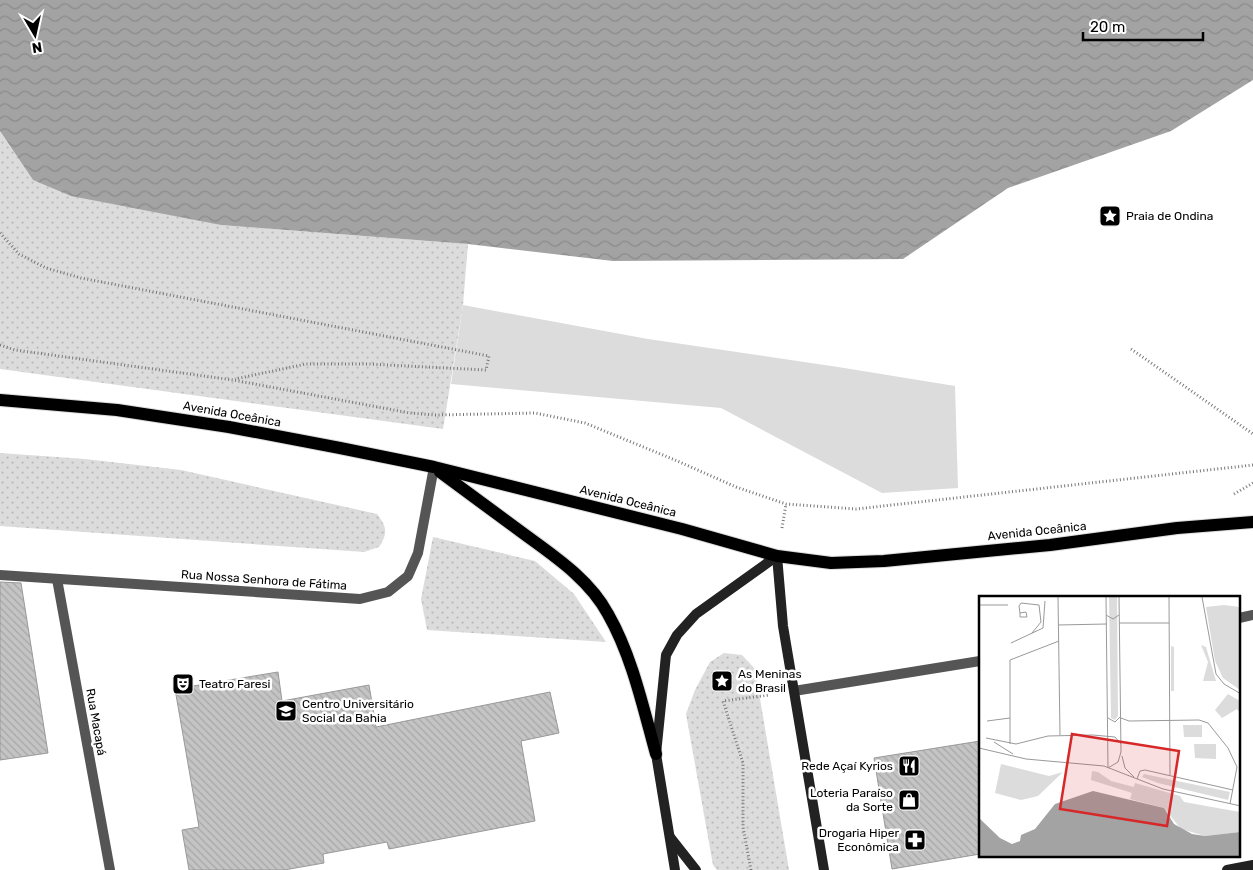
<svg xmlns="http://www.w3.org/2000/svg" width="1253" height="870" font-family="Rubik,sans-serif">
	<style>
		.grass { fill: #dcdcdc }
		.park { fill: url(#park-dots) }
		.water { fill: url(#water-waves) }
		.building { fill: url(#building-back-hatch); stroke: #999 }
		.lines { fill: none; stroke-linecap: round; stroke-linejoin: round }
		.primary-casing { stroke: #dbdbdb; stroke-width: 14 }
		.path { stroke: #777; stroke-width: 3; stroke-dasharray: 1 2.5; stroke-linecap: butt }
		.pedestrian { stroke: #555; stroke-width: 10 }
		.minor { stroke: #555; stroke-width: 10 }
		.secondary { stroke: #222; stroke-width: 10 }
		.primary { stroke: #000; stroke-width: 12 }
		.labels { text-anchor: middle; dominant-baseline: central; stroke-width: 5; stroke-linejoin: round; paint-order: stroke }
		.poi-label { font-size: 12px; fill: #000; stroke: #fff; text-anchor: start }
		.street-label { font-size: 12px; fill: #000; stroke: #fff }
		.inset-road { fill: none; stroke: #999; stroke-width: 1 }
		.view { fill: #d62828; fill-opacity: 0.15; stroke: #d62828; stroke-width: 2.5 }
		.inset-edge { fill: none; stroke: #000; stroke-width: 2.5 }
	</style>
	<defs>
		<pattern id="park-dots" width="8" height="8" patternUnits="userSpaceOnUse" patternTransform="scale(1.25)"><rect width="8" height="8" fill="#dcdcdc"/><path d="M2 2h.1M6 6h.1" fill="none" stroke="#bbb" stroke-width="1.8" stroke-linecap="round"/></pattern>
		<pattern id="water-waves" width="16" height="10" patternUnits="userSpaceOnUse" patternTransform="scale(1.25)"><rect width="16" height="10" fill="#a3a3a3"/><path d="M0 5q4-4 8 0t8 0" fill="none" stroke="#8b8b8b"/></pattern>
		<pattern id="building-back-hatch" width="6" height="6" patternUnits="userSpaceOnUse" patternTransform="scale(1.25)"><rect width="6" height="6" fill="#c4c4c4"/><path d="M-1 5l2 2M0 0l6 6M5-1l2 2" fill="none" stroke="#a7a7a7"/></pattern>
	</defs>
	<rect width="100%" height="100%" fill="#fff"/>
	<path class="grass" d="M463,305L648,339L838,367L955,386L958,488L882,493L721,408L451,384Z"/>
	<g class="park">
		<path d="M0,131L33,180L221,225L468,244L463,305L443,429L0,369Z"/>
		<path d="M0,453L85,459L181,470L377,514C387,527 388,533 379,547L364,552L0,526Z"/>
		<path d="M433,537L535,561L574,594L606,642L427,630L421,599Z"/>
		<path d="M724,653L742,655L755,669L789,870H717L713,865L686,714L695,690L710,662Z"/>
	</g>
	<path class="water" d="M0,0H1253V80L1171,131L1008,188L903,259L613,261L468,244L221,225L71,196L33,180L0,131Z"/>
	<g class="building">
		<path d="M0,582L21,583L48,753L0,760Z"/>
		<path d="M278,672L282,701L369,685L376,727L550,692L559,733L521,741L535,821L389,849L387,842L323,854L324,863L284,870H189L182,830L199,827L175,689Z"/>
		<path d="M980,741V854L892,869L874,758Z"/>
	</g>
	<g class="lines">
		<g class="primary-casing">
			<g id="primary">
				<path d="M0,400L117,410L229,427L340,448L434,467L682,529L777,556L831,563L884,561L1050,545L1177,528L1253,522"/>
				<path d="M440,472C466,491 493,511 520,531C551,554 589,578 608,614C632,656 643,707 656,754"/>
			</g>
		</g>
		<g class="path">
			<path d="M0,233L19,254L46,268L81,278L489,356L486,370L368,364H306L235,379"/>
			<path d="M0,345L15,350L233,380L410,413L435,415L535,413L585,423L675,460L736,487L786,504L856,509L1253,465"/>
			<path d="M1131,349L1253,434"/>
			<path d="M1234,494L1253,483"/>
			<path d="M782,528L786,504"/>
			<path d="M751,870L743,827V763L723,701L769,695"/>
		</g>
		<g class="pedestrian">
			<path d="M1239,618L1253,615"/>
			<path d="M794,691L980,661"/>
		</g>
		<g class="minor">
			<path d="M0,575L360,599L388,592L408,576L418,553L434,467"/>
			<path d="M57,579L110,870"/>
		</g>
		<g class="secondary">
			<path d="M777,556L783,626L824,870"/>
			<path d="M670,837L696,870"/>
			<path d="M675,870L656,754L666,655L677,635L696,614L777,556"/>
			<path d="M1227,870L1253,865"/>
		</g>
		<use href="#primary" class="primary"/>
	</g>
	<defs>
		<g id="sight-square" transform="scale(1.125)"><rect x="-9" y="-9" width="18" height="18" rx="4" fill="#000" stroke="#fff"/><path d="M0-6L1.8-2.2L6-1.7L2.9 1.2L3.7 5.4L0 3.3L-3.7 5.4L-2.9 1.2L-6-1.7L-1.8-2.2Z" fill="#fff"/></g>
		<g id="theatre-square" transform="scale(1.125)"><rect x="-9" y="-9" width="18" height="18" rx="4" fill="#000" stroke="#fff"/><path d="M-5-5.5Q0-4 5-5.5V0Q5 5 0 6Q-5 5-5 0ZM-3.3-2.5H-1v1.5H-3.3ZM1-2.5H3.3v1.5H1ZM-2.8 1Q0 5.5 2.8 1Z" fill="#fff"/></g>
		<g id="university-square" transform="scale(1.125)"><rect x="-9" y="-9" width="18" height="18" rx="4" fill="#000" stroke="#fff"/><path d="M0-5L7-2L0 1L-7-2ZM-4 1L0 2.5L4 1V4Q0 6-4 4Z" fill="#fff"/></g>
		<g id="restaurant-square" transform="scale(1.125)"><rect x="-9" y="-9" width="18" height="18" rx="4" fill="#000" stroke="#fff"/><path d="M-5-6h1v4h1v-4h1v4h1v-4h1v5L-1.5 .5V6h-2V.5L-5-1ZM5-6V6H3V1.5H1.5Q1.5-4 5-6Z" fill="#fff"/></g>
		<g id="shop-square" transform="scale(1.125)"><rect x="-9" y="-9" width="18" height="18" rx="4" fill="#000" stroke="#fff"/><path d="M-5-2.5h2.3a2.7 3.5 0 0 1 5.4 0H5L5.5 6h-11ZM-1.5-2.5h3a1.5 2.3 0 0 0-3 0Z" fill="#fff"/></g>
		<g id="pharmacy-square" transform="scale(1.125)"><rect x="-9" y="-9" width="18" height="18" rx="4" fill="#000" stroke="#fff"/><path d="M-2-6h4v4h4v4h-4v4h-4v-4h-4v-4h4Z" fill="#fff"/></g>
	</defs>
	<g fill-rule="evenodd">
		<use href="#sight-square" x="1110" y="216"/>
		<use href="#sight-square" x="722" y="681"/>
		<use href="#theatre-square" x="183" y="684"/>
		<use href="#university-square" x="286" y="711"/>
		<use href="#restaurant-square" x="909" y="766"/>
		<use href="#shop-square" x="909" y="800"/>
		<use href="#pharmacy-square" x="915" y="840"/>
	</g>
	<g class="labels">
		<g class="poi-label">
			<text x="1126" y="216">Praia de Ondina</text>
			<text x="738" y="674">As Meninas<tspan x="738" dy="14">do Brasil</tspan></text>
			<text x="199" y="684">Teatro Faresi</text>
			<text x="302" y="704">Centro Universitário<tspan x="302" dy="14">Social da Bahia</tspan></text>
			<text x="893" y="766" text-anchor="end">Rede Açaí Kyrios</text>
			<text x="893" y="793" text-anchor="end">Loteria Paraíso<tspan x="893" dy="14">da Sorte</tspan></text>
			<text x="899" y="833" text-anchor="end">Drogaria Hiper<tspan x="899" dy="14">Econômica</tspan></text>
		</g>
		<g class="street-label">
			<text transform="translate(232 414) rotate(10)">Avenida Oceânica</text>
			<text transform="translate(628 501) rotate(14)">Avenida Oceânica</text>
			<text transform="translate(1037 531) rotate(-6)">Avenida Oceânica</text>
			<text transform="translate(264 580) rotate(4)">Rua Nossa Senhora de Fátima</text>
			<text transform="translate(96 722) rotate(80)">Rua Macapá</text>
		</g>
	</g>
	<g transform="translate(979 596)">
		<rect width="261" height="261" fill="#fff"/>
		<path d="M204,129H223V141H205ZM215,148H237V163L216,162ZM113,175L119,176L132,185L155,191L153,197L112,184Z" fill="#dcdcdc"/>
		<path d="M130,1H138L139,120L136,124L132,122ZM249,98L261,105V117L258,113L243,122L236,114Z" fill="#dcdcdc"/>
		<path d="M222,49L227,51L237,85H224L229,66ZM192,50L195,51V95H192ZM22,168L70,180L84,176L59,200L42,204L16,197ZM165,178L251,196L249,204L179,187L163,181ZM156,187L201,200L205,206L261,216V236L226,240L202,233L185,212L151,203Z" fill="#dcdcdc"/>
		<path d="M245,9L261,11V94L244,82L236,65L227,11Z" fill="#dcdcdc"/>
		<path d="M114,195L185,212L195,228L213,238L226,240L261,236V260H0V222L21,242L33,248L41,245L42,239L56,233L76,208Z" fill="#a3a3a3"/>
		<path class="inset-road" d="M79,1L81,139M127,1L129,172M190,1L191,179M223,1L237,78L245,88L262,98M0,9H29M41,17L47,16L48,21H41V17L40,10L42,7L60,9L62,26L53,37M127,19L134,23L140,19M140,27H190M79,29L128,28M32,47L64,32L66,5M129,122L136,126L141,121M142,122L150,125L220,124L229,127L249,152L258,171L251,208M8,125L31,122M7,142L37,148L69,140L114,139L136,141L142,148M15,146L34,158M31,148V64L80,45M0,152L47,163L125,170L184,193L262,210M143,160L146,172L155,181M129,172L139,166L142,156L140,1M158,183L161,175L166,174L254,194"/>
		<path class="view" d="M93,138L200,155L188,230L81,213Z"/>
		<rect width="261" height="261" class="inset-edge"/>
	</g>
	<g transform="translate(35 35) rotate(171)" stroke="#ffffff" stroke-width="4" paint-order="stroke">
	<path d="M0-4L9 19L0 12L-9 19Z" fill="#000000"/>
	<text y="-8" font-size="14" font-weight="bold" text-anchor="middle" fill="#000000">N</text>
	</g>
	<path d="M1083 32v8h120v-8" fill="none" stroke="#000000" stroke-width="2.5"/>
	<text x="1090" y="32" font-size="15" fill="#000000" stroke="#ffffff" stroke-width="4" paint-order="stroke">20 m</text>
</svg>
